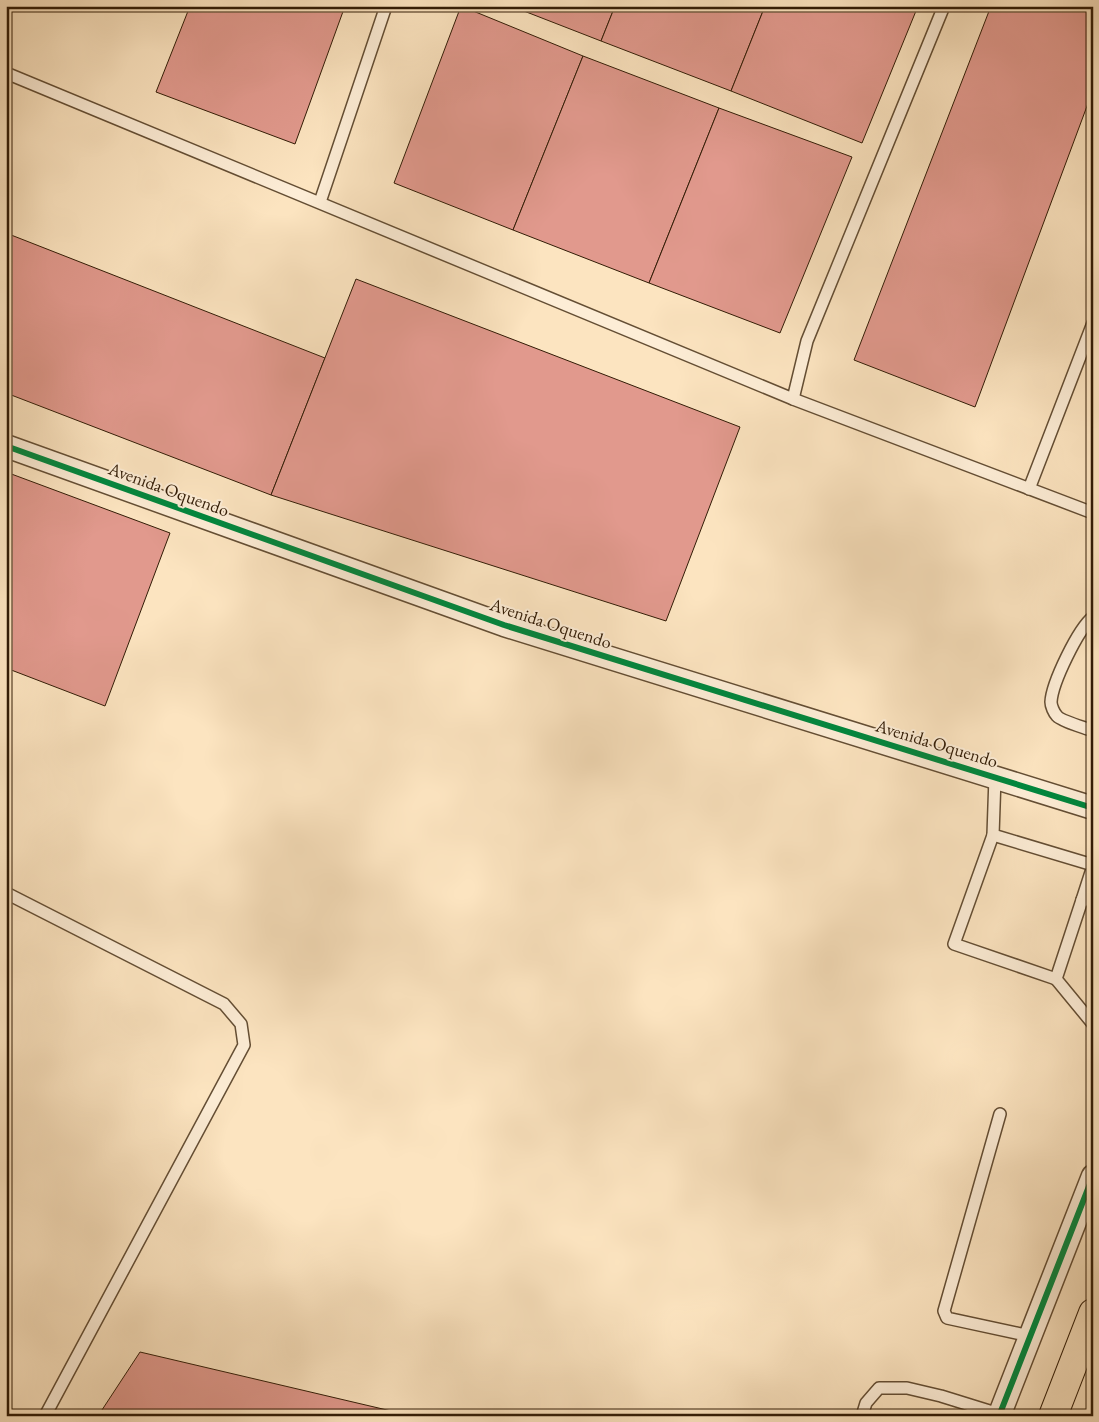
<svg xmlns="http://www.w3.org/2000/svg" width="1099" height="1422" font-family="'EB Garamond',serif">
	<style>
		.building { fill: #e1998d; stroke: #321c06 }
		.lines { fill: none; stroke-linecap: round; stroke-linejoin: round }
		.lane-casing { stroke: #644e34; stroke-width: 14 }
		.street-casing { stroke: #644e34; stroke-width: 25 }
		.highway-casing { stroke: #321c06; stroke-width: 30 }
		.lane { stroke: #fdedd6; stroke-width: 11 }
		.street { stroke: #fdedd6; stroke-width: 22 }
		.highway { stroke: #fce4c0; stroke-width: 28 }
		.cycleway-casing { stroke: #fdedd6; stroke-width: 9 }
		.cycleway { stroke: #00873e; stroke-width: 6 }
		.labels { text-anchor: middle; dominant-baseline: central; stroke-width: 4; stroke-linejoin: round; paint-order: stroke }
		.street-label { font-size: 18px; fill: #321c06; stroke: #fdedd6 }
	</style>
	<rect width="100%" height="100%" fill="#fce4c0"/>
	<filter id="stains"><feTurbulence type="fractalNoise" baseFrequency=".004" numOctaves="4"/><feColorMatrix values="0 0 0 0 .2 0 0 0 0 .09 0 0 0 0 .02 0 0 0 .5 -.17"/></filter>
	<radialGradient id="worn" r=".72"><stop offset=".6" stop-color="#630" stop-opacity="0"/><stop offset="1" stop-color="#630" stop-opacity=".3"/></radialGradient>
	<g class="building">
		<path d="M190,6H345L295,144L156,92Z"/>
		<path d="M461,6L583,56L513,230L394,183Z"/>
		<path d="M511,6H615L601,41Z"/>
		<path d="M615,6H765L731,91L601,41Z"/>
		<path d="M765,6H918L862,143L731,91Z"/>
		<path d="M991,6H1093V90L975,407L854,360Z"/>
		<path d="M583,56L719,108L649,283L513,230Z"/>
		<path d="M719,108L852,157L780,333L649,283Z"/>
		<path d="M6,233L325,358L271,495L6,393Z"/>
		<path d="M356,279L740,427L666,621L271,495Z"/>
		<path d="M6,472L170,533L105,706L6,668Z"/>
		<path d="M140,1352L404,1414V1416H98Z"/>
	</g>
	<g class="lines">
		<g class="lane-casing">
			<g id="lane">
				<path d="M6,73L793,399L1093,513"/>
				<path d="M320,202L386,6"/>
				<path d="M793,399L807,341L944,6"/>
				<path d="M1029,489L1093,323"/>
				<path d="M1093,617C1078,629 1052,683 1051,702C1051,706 1054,713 1057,716C1061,721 1086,728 1093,731"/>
				<path d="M995,777L993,835L1093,865"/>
				<path d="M993,835L954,944L1056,979"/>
				<path d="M6,893L224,1004L241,1024L244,1045L45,1416"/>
				<path d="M1082,900L1093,866"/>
				<path d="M1093,900H1082L1056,979L1093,1024"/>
				<path d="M1000,1114L944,1311L947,1318L1030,1336"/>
				<path d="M862,1416L866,1403L879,1388H907L941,1396L999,1414"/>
			</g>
		</g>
		<g class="street-casing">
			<g id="street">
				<path d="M6,446L504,625L1093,808"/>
				<path d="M999,1416L1093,1176"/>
			</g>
		</g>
		<g class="highway-casing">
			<path id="highway" d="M1053,1416L1093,1313"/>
		</g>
		<use href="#lane" class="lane"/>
		<use href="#street" class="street"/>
		<use href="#highway" class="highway"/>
		<g class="cycleway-casing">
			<g id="cycleway">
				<path d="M6,446L504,625L1093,808"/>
				<path d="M999,1416L1093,1176"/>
			</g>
		</g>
		<use href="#cycleway" class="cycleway"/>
	</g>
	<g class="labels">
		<g class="street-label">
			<text transform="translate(169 489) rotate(20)">Avenida Oquendo</text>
			<text transform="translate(551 623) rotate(18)">Avenida Oquendo</text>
			<text transform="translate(937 743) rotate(17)">Avenida Oquendo</text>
		</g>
	</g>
	<rect width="1099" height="1422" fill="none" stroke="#fce4c0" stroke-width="25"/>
	<rect x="8" y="8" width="1084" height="1407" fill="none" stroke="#321c06" stroke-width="2.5"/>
	<rect x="12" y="12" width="1074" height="1397" fill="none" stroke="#321c06"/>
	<rect width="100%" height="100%" filter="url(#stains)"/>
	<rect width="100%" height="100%" fill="url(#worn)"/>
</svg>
